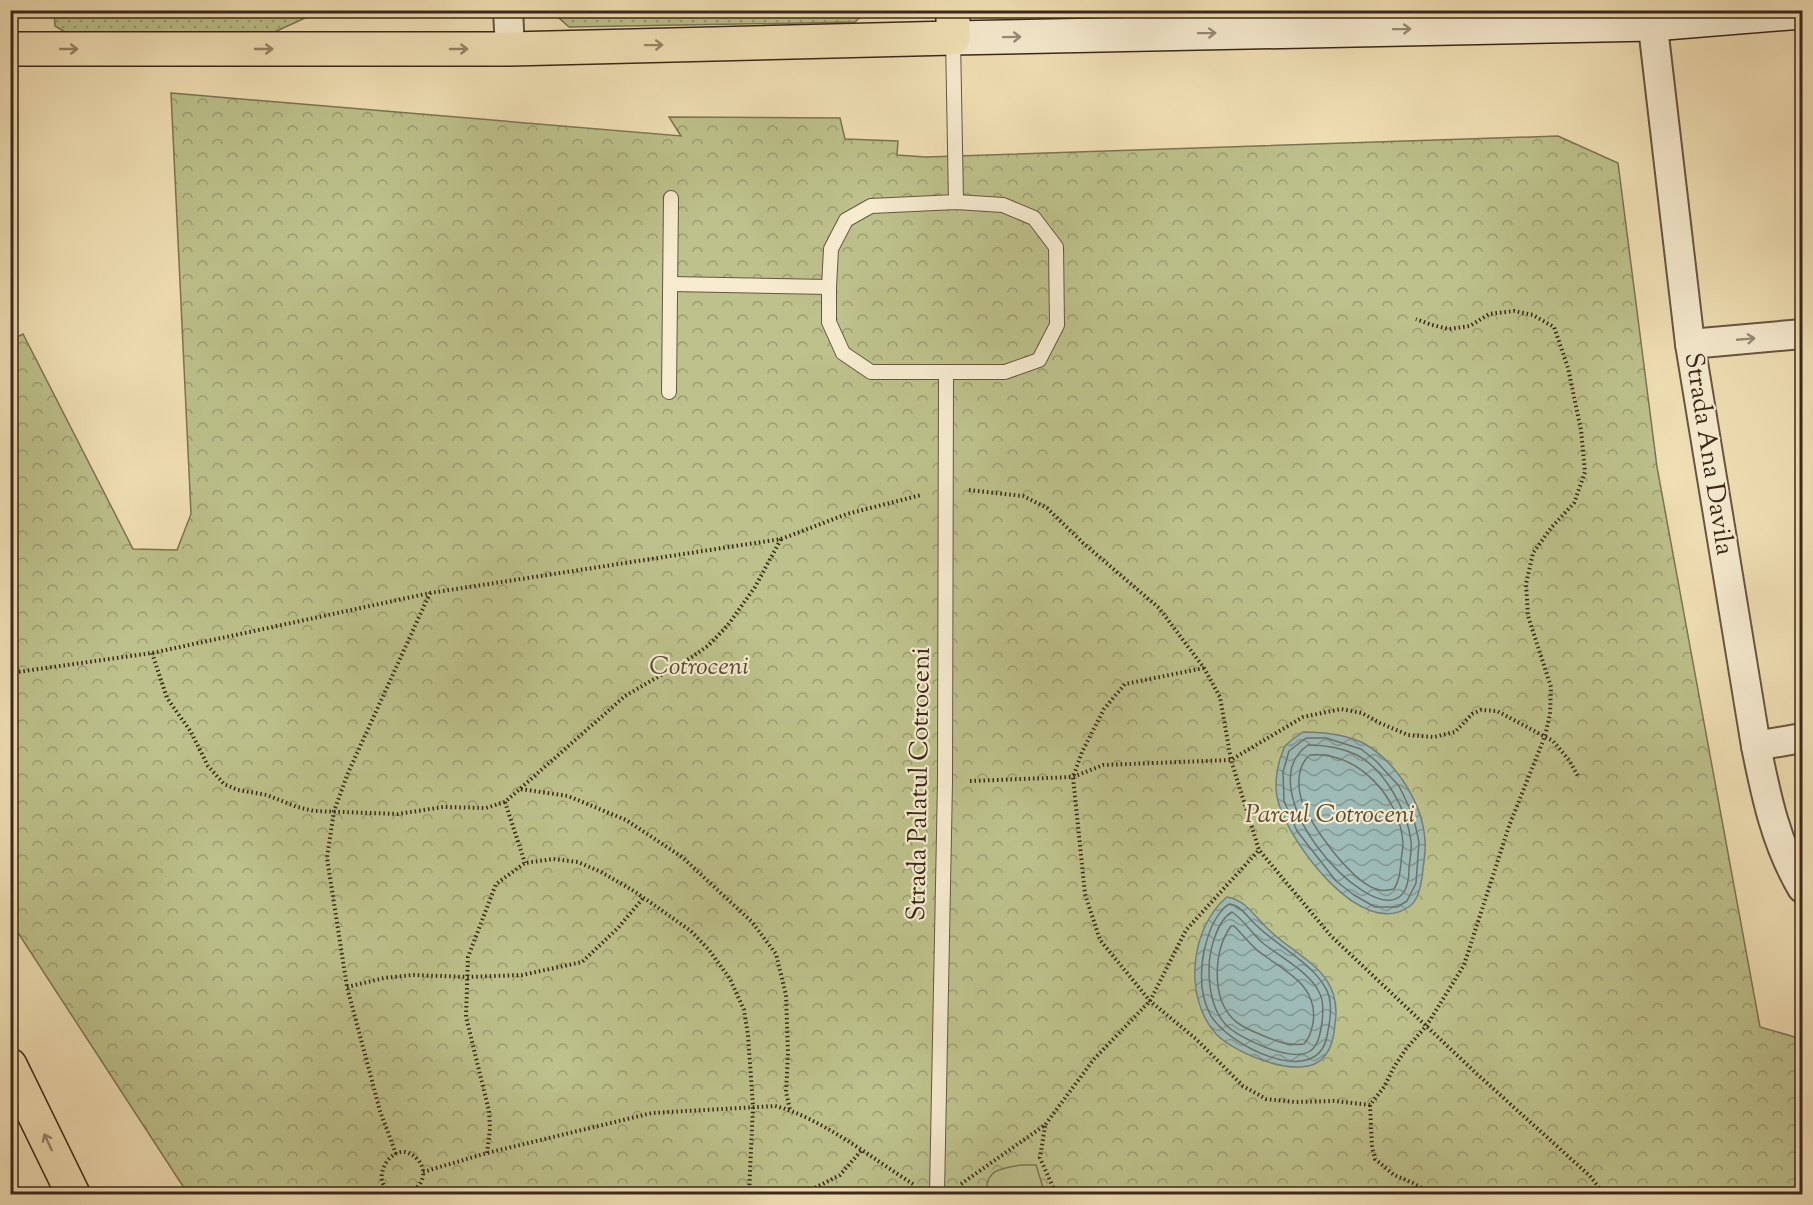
<svg xmlns="http://www.w3.org/2000/svg" width="1813" height="1205" font-family="'Sorts Mill Goudy',serif">
	<style>
		.grass { fill: url(#grass-dots); stroke: #7c7453; stroke-width: 1.5 }
		.forest { fill: url(#forest-crowns); stroke: #7c7453; stroke-width: 1.5 }
		.garden { fill: #bdc18b; stroke: #7c7453; stroke-width: 1.5 }
		.water { fill: url(#water-waves); stroke: #768079; stroke-width: 1.5 }
		.lines { fill: none; stroke-linecap: round; stroke-linejoin: round }
		.shore { stroke: #6c7269; stroke-width: 1.5 }
		.lane-casing { stroke: #685642; stroke-width: 16 }
		.street-casing { stroke: #685642; stroke-width: 32 }
		.secondary-casing { stroke: #3a281b; stroke-width: 36 }
		.primary-casing { stroke: #3a281b; stroke-width: 36 }
		.path { stroke: #3a281b; stroke-width: 4; stroke-dasharray: 1.5 3; stroke-linecap: butt }
		.lane { stroke: #f6ebcf; stroke-width: 14 }
		.street { stroke: #f6ebcf; stroke-width: 28 }
		.secondary { stroke: #f6ebcf; stroke-width: 33 }
		.primary { stroke: #f1e0b5; stroke-width: 33 }
		.oneway { stroke: #988a75 }
		.oneway2 { stroke: #968468 }
		.labels { text-anchor: middle; dominant-baseline: central; stroke-width: 4.5; stroke-linejoin: round; paint-order: stroke }
		.street-label { font-size: 26px; fill: #3a281b; stroke: #f6ebcf }
		.park-label { font-size: 26px; font-style: italic; fill: #5b4e37; stroke: #f6ebcf }
	</style>
	<defs>
		<pattern id="grass-dots" width="8" height="8" patternUnits="userSpaceOnUse" patternTransform="scale(1.5)"><rect width="8" height="8" fill="#bdc18b"/><path d="M2 2h.1M6 6h.1" fill="none" stroke="#9b9d71" stroke-width="1.8" stroke-linecap="round"/></pattern>
		<pattern id="forest-crowns" width="20" height="18" patternUnits="userSpaceOnUse" patternTransform="scale(1.5)"><rect width="20" height="18" fill="#bdc18b"/><path d="M2 6a3 3 0 1 1 6 0M12 15a3 3 0 1 1 6 0" fill="none" stroke="#9b9d71"/></pattern>
		<pattern id="water-waves" width="16" height="10" patternUnits="userSpaceOnUse" patternTransform="scale(1.5)"><rect width="16" height="10" fill="#9ebbb7"/><path d="M0 5q4-4 8 0t8 0" fill="none" stroke="#829894"/></pattern>
	</defs>
	<rect width="100%" height="100%" fill="#f1e0b5"/>
	<filter id="stains"><feTurbulence type="fractalNoise" baseFrequency=".00333" numOctaves="4"/><feColorMatrix values="0 0 0 0 .2 0 0 0 0 .09 0 0 0 0 .02 0 0 0 .5 -.17"/></filter>
	<radialGradient id="worn" r=".72"><stop offset=".6" stop-color="#630" stop-opacity="0"/><stop offset="1" stop-color="#630" stop-opacity=".3"/></radialGradient>
	<g class="grass">
		<path d="M54,11H477L316,13L270,34L70,35L55,26Z"/>
		<path d="M867,11L855,22L569,27L558,17L557,11Z"/>
		<path d="M1029,11H1359L1352,15L1044,22Z"/>
	</g>
	<path class="forest" d="M171,93L681,136L669,117L840,118L845,139L898,141L897,155L926,157L1558,136L1618,163L1657,467L1760,1027L1802,1039V1194H188L11,922V340L23,334L133,549L177,550L191,514Z"/>
	<path class="garden" d="M1021,1165H1036L1045,1194H987C984,1170 1001,1168 1021,1165Z"/>
	<g class="water">
		<path d="M1303,732C1323,732 1346,734 1365,744C1397,763 1423,804 1425,841C1426,850 1424,860 1423,869C1422,880 1420,899 1410,906C1362,942 1290,843 1279,804C1274,790 1276,772 1280,759C1282,755 1283,749 1285,746C1290,741 1297,736 1303,732Z"/>
		<path d="M1227,897C1246,900 1256,918 1269,930C1301,960 1343,972 1335,1024C1334,1036 1332,1048 1323,1058C1302,1082 1234,1053 1216,1034C1183,997 1190,928 1227,897Z"/>
	</g>
	<g class="lines">
		<g class="shore">
			<path d="M1306,738H1326L1361,749L1376,761L1399,786L1413,815L1419,842L1416,883L1407,901L1397,907H1375L1354,895L1336,881L1297,831L1284,801L1283,772L1289,751Z"/>
			<path d="M1308,745C1324,745 1342,748 1357,755C1385,770 1407,810 1411,841C1412,849 1410,859 1409,868C1409,877 1408,891 1399,897C1364,922 1246,788 1308,745Z"/>
			<path d="M1310,755C1357,750 1401,798 1403,844C1403,850 1401,856 1401,863C1400,873 1399,881 1394,889C1390,890 1385,891 1380,890C1354,886 1307,822 1301,798C1297,783 1298,764 1310,755Z"/>
			<path d="M1229,904C1240,905 1246,915 1254,923C1275,945 1309,960 1325,987C1334,1001 1330,1021 1327,1036C1317,1091 1225,1044 1210,1014C1200,995 1200,972 1204,951C1208,934 1214,915 1229,904Z"/>
			<path d="M1232,912C1244,920 1253,935 1264,944C1281,957 1310,973 1319,992C1324,1001 1323,1013 1322,1023C1320,1033 1319,1045 1310,1051C1292,1063 1240,1039 1226,1025C1212,1010 1209,988 1209,969C1209,953 1216,921 1232,912Z"/>
			<path d="M1231,926H1234C1242,934 1249,943 1257,950C1283,971 1319,984 1313,1023C1311,1032 1310,1037 1304,1044C1289,1046 1278,1042 1264,1036C1253,1031 1240,1027 1232,1018C1211,995 1214,950 1231,926Z"/>
		</g>
		<g class="lane-casing">
			<g id="lane">
				<path d="M953,38L956,202"/>
				<path d="M956,202L1003,205L1034,218L1056,247L1057,325L1039,360L1005,372H871L843,353L829,322V287L831,249L846,220L871,206Z"/>
				<path d="M671,284L829,287"/>
				<path d="M669,392L671,198"/>
				<path d="M937,1194L945,782L946,373"/>
			</g>
		</g>
		<g class="street-casing">
			<g id="street">
				<path d="M508,10L510,49"/>
				<path d="M1651,10L1690,344L1756,746C1766,796 1776,844 1802,888"/>
				<path d="M1690,344L1802,334"/>
				<path d="M1756,746L1802,738"/>
			</g>
		</g>
		<g class="secondary-casing">
			<path id="secondary" d="M953,38L1653,24L1802,12"/>
		</g>
		<g class="primary-casing">
			<g id="primary">
				<path d="M10,49H510L953,38V10"/>
				<path d="M10,1065L73,1194"/>
			</g>
		</g>
		<g class="path">
			<path d="M969,490L1023,496L1047,508L1083,543L1159,608L1204,668L1220,697L1231,760L1259,850L1331,936L1477,1074L1590,1176L1604,1194"/>
			<path d="M152,653L167,698L191,732L208,766L224,784L238,790L267,795L297,807L314,811L398,814L443,807L486,808L505,802L625,696L689,659L709,645L728,625L755,587L781,539"/>
			<path d="M1204,668L1125,684L1104,709L1082,752L1073,777L1085,894L1100,940L1150,1001L1196,1039L1243,1086L1266,1099L1295,1102L1334,1101L1370,1105L1384,1087L1394,1067L1406,1049L1427,1025L1464,965L1509,826L1545,736L1550,714L1551,687L1528,616L1526,584L1533,553L1551,528L1574,503L1585,472L1581,430L1568,368L1554,327L1533,315L1514,311L1489,314L1470,326L1449,329L1432,325L1416,319"/>
			<path d="M10,673L152,653L430,593L781,539L847,514L921,495"/>
			<path d="M970,781L1073,777L1103,765L1231,760L1303,717L1341,709L1362,713L1380,723L1408,735L1434,737L1455,732L1472,714L1481,710L1497,711L1553,741L1569,760L1579,778"/>
			<path d="M521,789L568,796L626,820L682,857L752,922L776,954L786,995L788,1053L786,1092L790,1110"/>
			<path d="M505,802L525,863"/>
			<path d="M347,987L384,978L413,975L468,977L522,975L582,962L618,928L644,897"/>
			<path d="M1370,1105L1372,1147L1375,1159L1394,1175L1413,1183L1432,1194"/>
			<path d="M1045,1126L1040,1158L1056,1194"/>
			<path d="M487,1153L490,1129L489,1111L466,1017L468,957L496,884L525,863L553,859L578,862L601,872L634,891L691,931L709,950L730,979L744,1010L748,1035L753,1106L749,1194"/>
			<path d="M396,1154L380,1111L347,987L327,858L334,811L348,773L430,593"/>
			<path d="M423,1172L487,1153L652,1113L775,1106C820,1117 873,1159 913,1184"/>
			<path d="M961,1184L1045,1125L1094,1059L1150,1001L1186,930L1259,850"/>
			<path d="M403,1194C359,1193 393,1130 418,1160C429,1173 421,1188 408,1194"/>
			<path d="M803,1194L840,1175L861,1151"/>
		</g>
		<use href="#lane" class="lane"/>
		<use href="#street" class="street"/>
		<use href="#secondary" class="secondary"/>
		<use href="#primary" class="primary"/>
	</g>
	<defs><path id="oneway-shaft" d="M-6 0H5M1.5-3L5.5 0L1.5 3" fill="none" stroke-width="1.6" stroke-linecap="round" stroke-linejoin="round" transform="scale(1.5)"/></defs>
	<g class="oneway">
		<use href="#oneway-shaft" transform="translate(1402 29) rotate(-1)"/>
		<use href="#oneway-shaft" transform="translate(1207 33) rotate(-1)"/>
		<use href="#oneway-shaft" transform="translate(1012 37) rotate(-1)"/>
		<use href="#oneway-shaft" transform="translate(1746 339) rotate(-5)"/>
	</g>
	<g class="oneway2">
		<use href="#oneway-shaft" transform="translate(654 45) rotate(-1)"/>
		<use href="#oneway-shaft" transform="translate(69 49)"/>
		<use href="#oneway-shaft" transform="translate(264 49)"/>
		<use href="#oneway-shaft" transform="translate(459 49)"/>
		<use href="#oneway-shaft" transform="translate(48 1142) rotate(-115)"/>
	</g>
	<g class="labels">
		<g class="street-label">
			<text transform="translate(1708 454) rotate(81)">Strada Ana Davila</text>
			<text transform="translate(920 784) rotate(-89)">Strada Palatul Cotroceni</text>
		</g>
		<g class="park-label">
			<text x="699" y="667">Cotroceni</text>
			<text x="1330" y="815">Parcul Cotroceni</text>
		</g>
	</g>
	<rect width="1813" height="1205" fill="none" stroke="#f1e0b5" stroke-width="36"/>
	<rect x="12" y="12" width="1789" height="1181" fill="none" stroke="#3a281b" stroke-width="3"/>
	<rect x="18" y="18" width="1777" height="1169" fill="none" stroke="#3a281b" stroke-width="1.5"/>
	<rect width="100%" height="100%" filter="url(#stains)"/>
	<rect width="100%" height="100%" fill="url(#worn)"/>
</svg>
